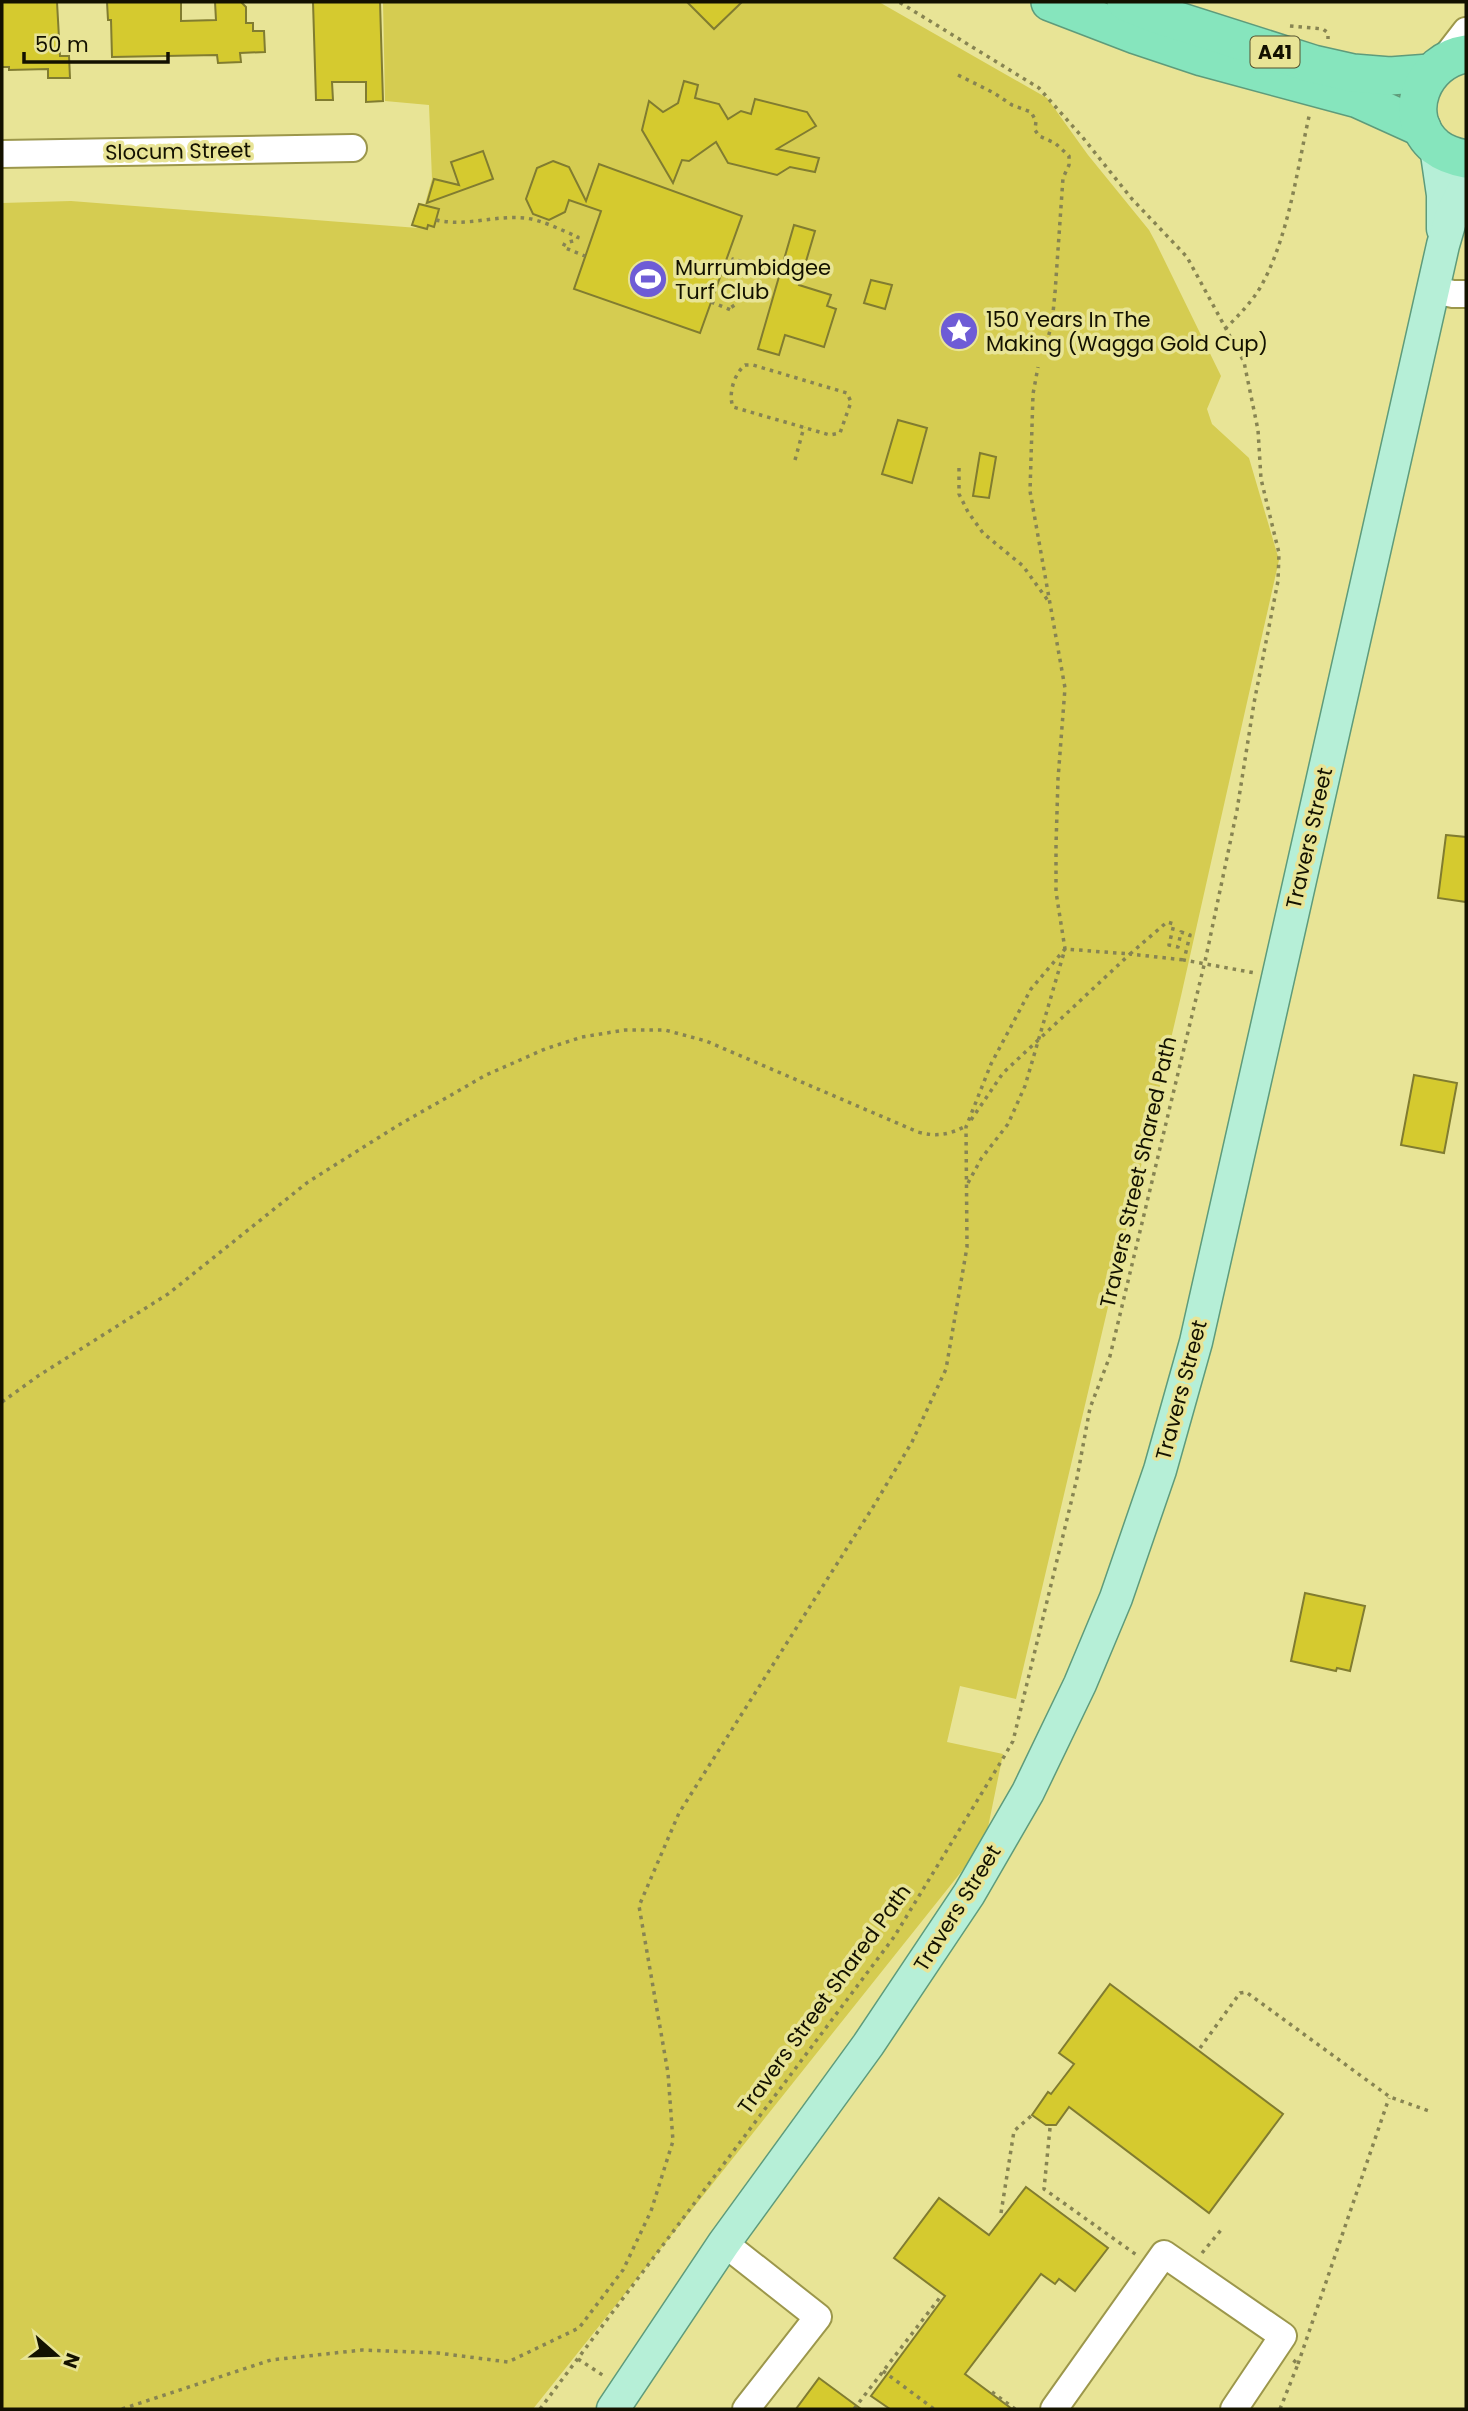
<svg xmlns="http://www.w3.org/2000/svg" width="1468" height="2411" font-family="Poppins,sans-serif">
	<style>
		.green { fill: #d5cc51 }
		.building { fill: #d5ca2f; stroke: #817c30; stroke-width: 2 }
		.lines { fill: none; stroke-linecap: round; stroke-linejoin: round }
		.minor-casing { stroke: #9c974b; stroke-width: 30 }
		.major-casing { stroke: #5e9b7b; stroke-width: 35 }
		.highway-casing { stroke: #5e9b7b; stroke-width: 40 }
		.path { stroke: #878452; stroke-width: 3.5; stroke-dasharray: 3.5 5; stroke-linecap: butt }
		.minor { stroke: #fff; stroke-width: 26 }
		.major { stroke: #b6efd7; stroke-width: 32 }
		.highway { stroke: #86e5bd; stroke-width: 37 }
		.labels { text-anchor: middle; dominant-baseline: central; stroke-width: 7; stroke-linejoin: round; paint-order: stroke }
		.shield { fill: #e8e496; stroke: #53502d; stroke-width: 2 }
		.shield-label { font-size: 19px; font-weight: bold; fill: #131100 }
		.street-label { font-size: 21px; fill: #131100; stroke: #e8e496 }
		.poi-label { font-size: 21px; fill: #131100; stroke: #e8e496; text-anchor: start }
	</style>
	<rect width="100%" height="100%" fill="#e8e496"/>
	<path class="green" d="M383,2H879L1047,98L1088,155L1149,230L1156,243L1221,376L1207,409L1212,424L1249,458L1279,560L1181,996L1016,1699L960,1686L947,1742L1003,1754L985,1842L533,2409H2V203L71,201L418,228L412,225L418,203L425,204L432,179L429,105L385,101Z"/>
	<g class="building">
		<path d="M2,2H57L60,56H69L70,78H48V69L9,70V67H2Z"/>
		<path d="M107,2H181V21L216,20L215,2H241L246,7V23H253V31H264L265,52L240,53L241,62L218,63L217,55L112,57L111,20H108Z"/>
		<path d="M313,2H380L383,101L366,102V82H332L333,100H316Z"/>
		<path d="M687,2H742L714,29Z"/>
		<path d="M684,81L698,85L695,98L719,104L728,119L741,111L751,114L755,99L807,112L816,126L777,149L819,158L815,172L790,167L777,175L728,163L716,142L689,161L682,160L673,183L642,130L649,101L663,112L678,103Z"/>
		<path d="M483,151L493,179L427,203L434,179L459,185L451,162Z"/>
		<path d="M553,161L569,167L586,201L599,164L742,216L700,333L574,289L601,211L569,200L565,212L549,220L533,214L526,199L537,168Z"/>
		<path d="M419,204L439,209L434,227L428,225L427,229L412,225Z"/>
		<path d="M794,225L815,231L799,285L831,295L827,306L836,309L824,347L785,335L779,355L758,349Z"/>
		<path d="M871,280L892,285L885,309L864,303Z"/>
		<path d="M898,420L927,428L912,483L882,474Z"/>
		<path d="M980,453L996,457L989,498L973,496Z"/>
		<path d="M1446,835L1466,837V902L1438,898Z"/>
		<path d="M1414,1075L1457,1083L1444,1153L1401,1145Z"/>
		<path d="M1305,1593L1365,1606L1350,1671L1337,1668L1336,1671L1291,1661Z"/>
		<path d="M1110,1984L1283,2114L1209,2213L1069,2107L1056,2125H1046L1032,2115L1048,2092L1051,2094L1074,2064L1059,2053Z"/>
		<path d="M1026,2187L1108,2248L1075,2291L1059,2279L1055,2284L1041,2274L965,2374L1012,2409H890L871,2396L945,2296L894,2258L939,2198L989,2235Z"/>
		<path d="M819,2378L861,2409H796Z"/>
	</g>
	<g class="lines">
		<g class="minor-casing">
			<g id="minor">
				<path d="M1442,62L1466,31"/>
				<path d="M2,154L353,148"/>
				<path d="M1434,290L1453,294H1466"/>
				<path d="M724,2243L818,2317L746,2409"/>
				<path d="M1054,2409L1164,2254L1283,2336L1234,2409"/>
			</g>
		</g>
		<g class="major-casing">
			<g id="major">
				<path d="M1436,147L1443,195V229"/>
				<path d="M613,2409L724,2243L868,2045L969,1894L1028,1792L1080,1684L1116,1598L1160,1470L1196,1342L1443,245L1452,214L1466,186"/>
			</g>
		</g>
		<g class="highway-casing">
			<g id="highway">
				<path d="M1050,2L1136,35L1202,57L1358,99L1422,128"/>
				<path d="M1126,2L1156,14L1313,64L1353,73L1390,76L1430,73"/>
				<path d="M1466,54C1423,60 1399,116 1436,147C1445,154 1455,157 1466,159"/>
			</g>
		</g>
		<g class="path">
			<path d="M1290,26L1323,29L1328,33V39"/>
			<path d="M958,75L994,93L1012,105L1031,112L1036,121L1035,130L1039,136L1055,143L1069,156V165L1063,178L1055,293L1052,323L1045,349"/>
			<path d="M436,220C467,227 494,215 525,218C542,220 561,230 578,237L577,240L565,243L563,247L585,256"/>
			<path d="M711,302L731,310L734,308L722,290L733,259L780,273"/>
			<path d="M1225,329C1238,316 1250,304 1260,288C1289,237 1297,169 1310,112"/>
			<path d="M745,365H753L847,393L851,402L840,433L830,435L733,407C728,394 734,374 745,365Z"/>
			<path d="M795,460L804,427"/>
			<path d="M959,468V494L968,512L983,533L1023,566L1049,602"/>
			<path d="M971,1120L1003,1073L1130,954L1184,960"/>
			<path d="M968,1183L981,1159L1008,1124L1025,1086L1065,949L1056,892V845L1058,779L1065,688L1030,491L1033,394L1038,367"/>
			<path d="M2,1402L38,1376L168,1294L308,1182L397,1126L486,1075L545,1049L582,1037L625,1030H665L706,1041L918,1132C936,1137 949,1135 966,1126"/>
			<path d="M1200,2048L1240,1993L1246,1992L1390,2097L1429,2111"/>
			<path d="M1050,2128L1044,2189L1138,2256"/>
			<path d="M1001,2213L1014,2131L1031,2116"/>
			<path d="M1202,2253L1221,2230"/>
			<path d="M578,2359L604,2376"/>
			<path d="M1298,2364L1389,2098"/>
			<path d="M883,2371L934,2409"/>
			<path d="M992,2392L1015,2409"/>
			<path d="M122,2409L271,2360L362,2350L438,2353L508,2362L579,2328L623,2270L651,2211L673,2141L668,2073L639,1906L679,1813L873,1507L912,1442L946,1369L967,1247L966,1127L991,1064L1031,989L1065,949L1130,954L1167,922L1174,924L1169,945L1178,947L1181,932L1190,935L1184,960L1255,973"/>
			<path d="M540,2409L894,1937L1005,1755L1013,1741L1077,1478L1090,1408L1110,1356L1206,957L1237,810L1254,703L1278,581L1279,553L1261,479L1258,430L1244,362L1187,257L1132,199L1084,139L1039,88L899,2"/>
			<path d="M854,2409L941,2296"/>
			<path d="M1280,2409L1298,2364L1292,2359"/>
		</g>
		<use href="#minor" class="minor"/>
		<use href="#major" class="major"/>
		<use href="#highway" class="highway"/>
	</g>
	<defs>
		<g id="stadium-disc" transform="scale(2.0125)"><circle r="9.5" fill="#6e5cd6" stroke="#e8e496"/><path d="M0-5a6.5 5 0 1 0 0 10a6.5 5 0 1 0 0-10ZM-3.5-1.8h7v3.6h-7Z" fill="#fff"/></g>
		<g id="sight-disc" transform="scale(2.0125)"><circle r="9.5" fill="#6e5cd6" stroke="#e8e496"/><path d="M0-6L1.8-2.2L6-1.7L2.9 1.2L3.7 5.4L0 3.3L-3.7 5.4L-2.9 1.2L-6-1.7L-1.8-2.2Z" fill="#fff"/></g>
	</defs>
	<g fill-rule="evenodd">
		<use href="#stadium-disc" x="648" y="279"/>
		<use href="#sight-disc" x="959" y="331"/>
	</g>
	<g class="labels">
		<rect class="shield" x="1250.5" y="36.5" width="49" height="31" rx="5"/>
		<g class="shield-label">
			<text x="1275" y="52">A41</text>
		</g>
		<g class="street-label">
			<text transform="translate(178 151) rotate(-1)">Slocum Street</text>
			<text transform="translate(1309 838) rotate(-77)">Travers Street</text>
			<text transform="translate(1138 1172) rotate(-77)">Travers Street Shared Path</text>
			<text transform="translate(1181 1390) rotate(-75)">Travers Street</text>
			<text transform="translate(957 1908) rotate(-58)">Travers Street</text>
			<text transform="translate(824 1999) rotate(-54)">Travers Street Shared Path</text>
		</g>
		<g class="poi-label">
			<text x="675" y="267">Murrumbidgee<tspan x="675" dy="24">Turf Club</tspan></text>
			<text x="986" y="319">150 Years In The<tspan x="986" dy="24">Making (Wagga Gold Cup)</tspan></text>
		</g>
	</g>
	<rect width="1468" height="2411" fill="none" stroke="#131100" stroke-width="7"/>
	<g transform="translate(56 2355) rotate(110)" stroke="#e8e496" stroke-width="5" paint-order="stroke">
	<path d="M0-5L12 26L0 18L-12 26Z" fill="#131100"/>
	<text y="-10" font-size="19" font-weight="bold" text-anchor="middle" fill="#131100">N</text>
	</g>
	<path d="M24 52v10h144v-10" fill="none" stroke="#131100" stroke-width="3.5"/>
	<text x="35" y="52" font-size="21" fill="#131100" stroke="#e8e496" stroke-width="5" paint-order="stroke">50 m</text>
</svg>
